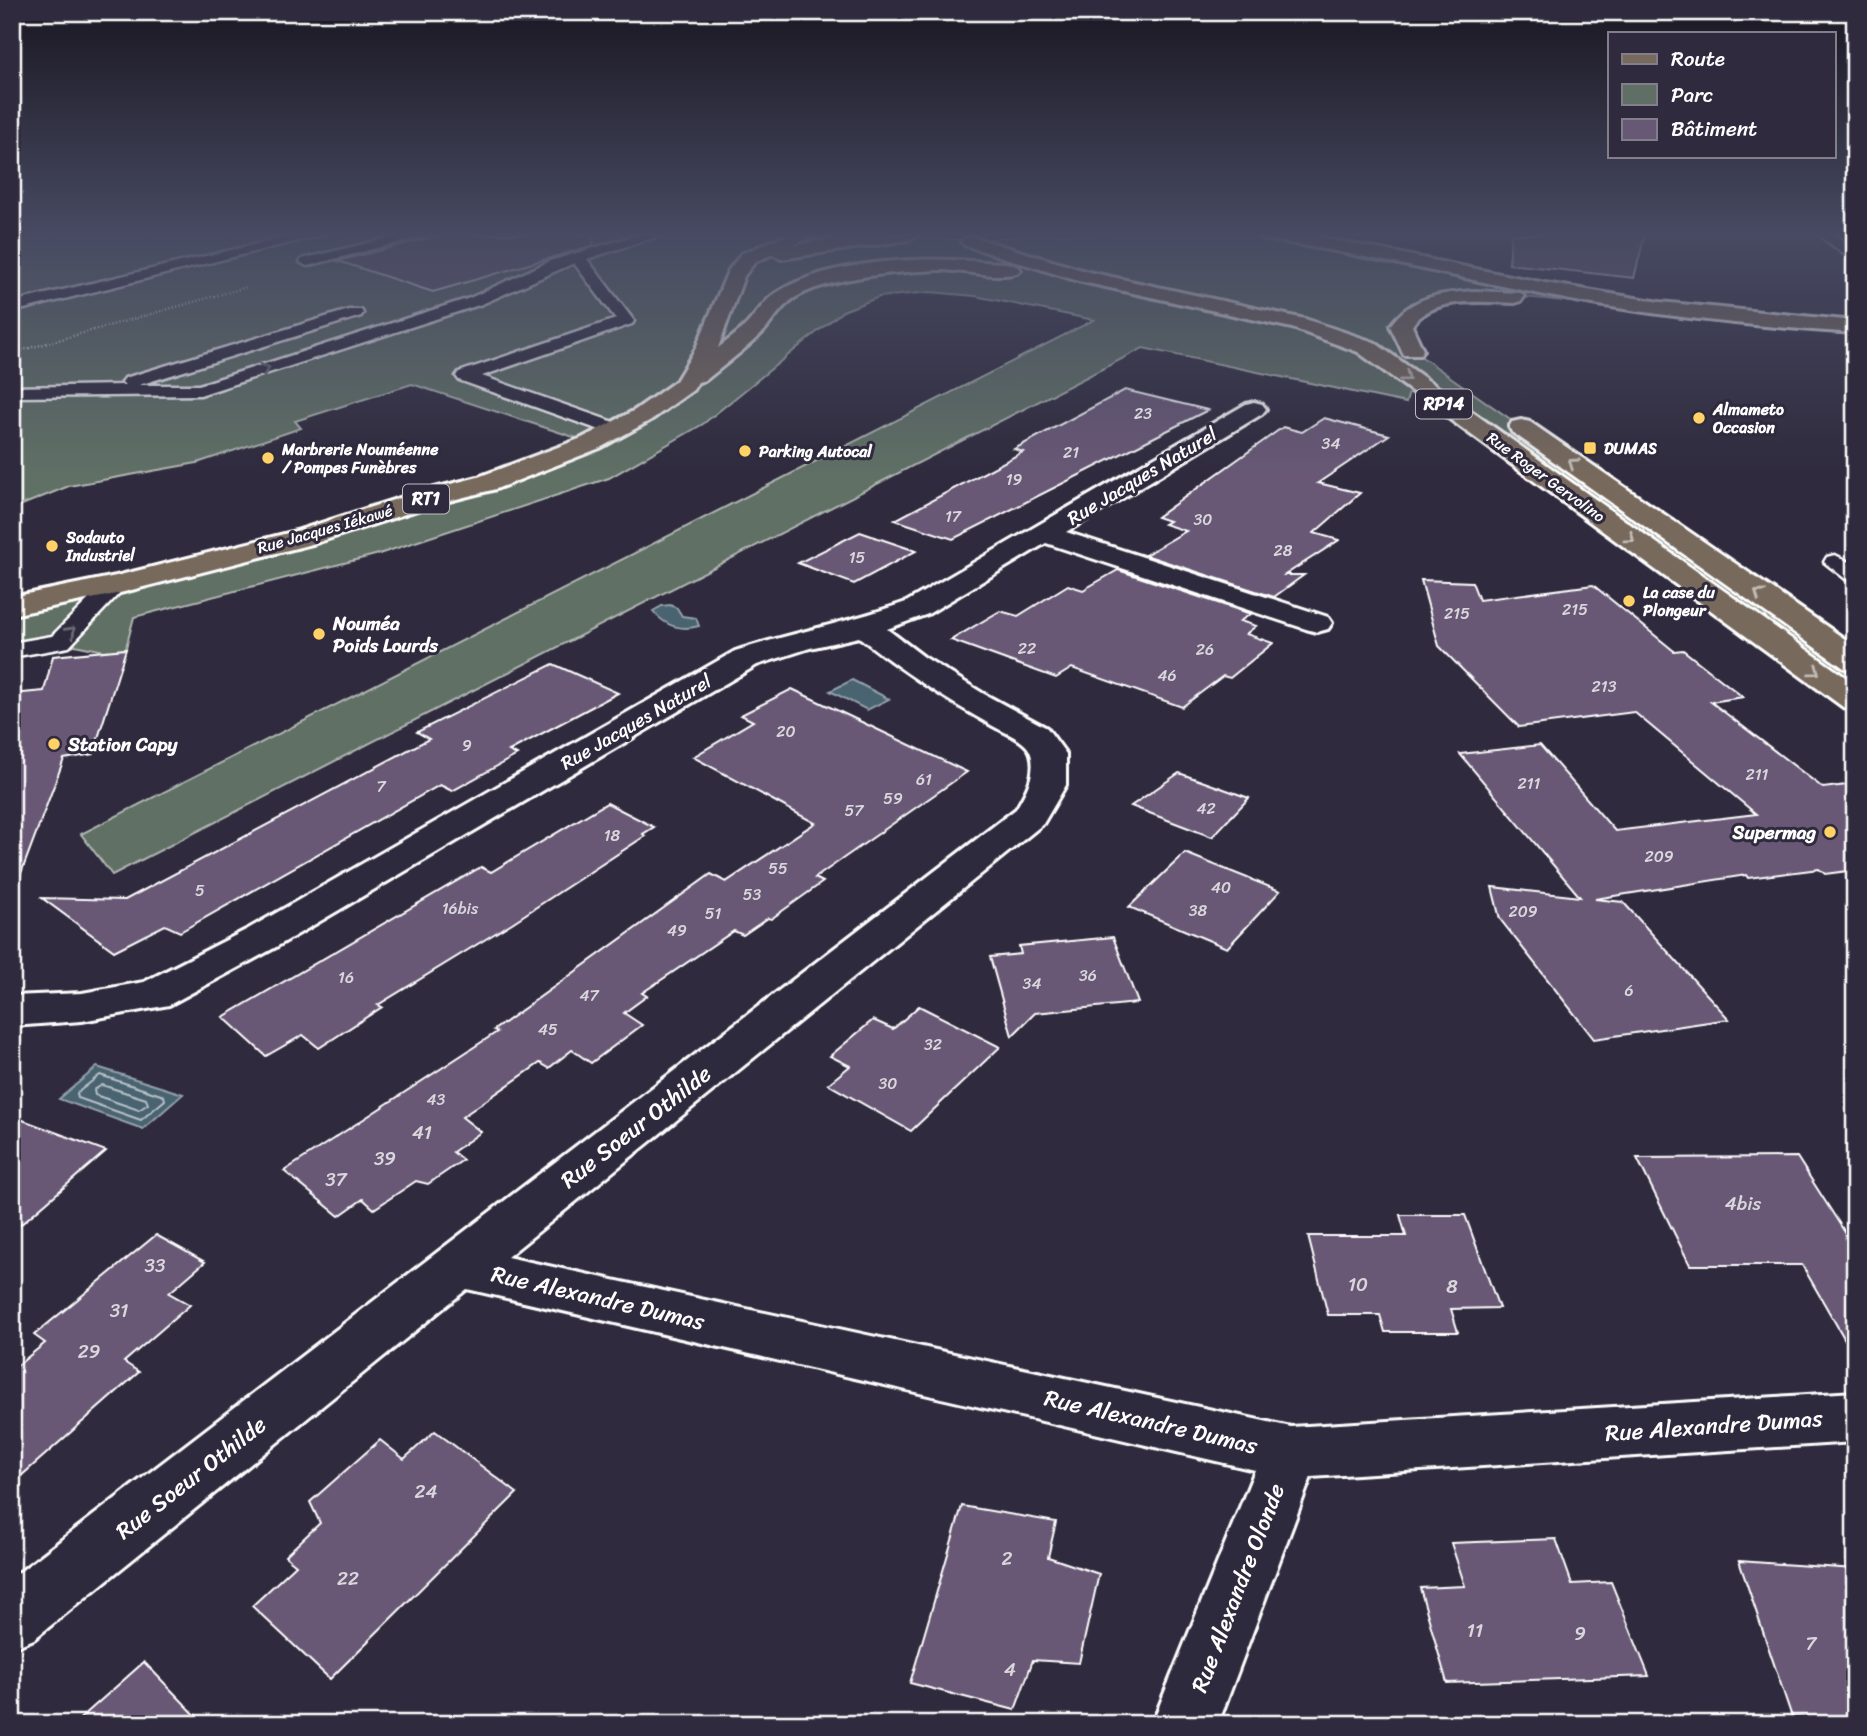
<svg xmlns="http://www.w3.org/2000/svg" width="1867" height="1736" font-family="Sriracha,sans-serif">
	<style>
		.green { fill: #606f65; stroke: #b0b7b2; stroke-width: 2 }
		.water { fill: #4a6371; stroke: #92a1aa; stroke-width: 2 }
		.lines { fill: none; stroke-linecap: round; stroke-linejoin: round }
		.shore { stroke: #b7c1c6; stroke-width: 2 }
		.building { fill: #675975; stroke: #fff; stroke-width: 2 }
		.lane-casing { stroke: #fff; stroke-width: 5 }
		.street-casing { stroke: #fff; stroke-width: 6 }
		.primary-casing { stroke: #fff; stroke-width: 6 }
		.path { stroke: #fff; stroke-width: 2.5; stroke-dasharray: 1 2.5; stroke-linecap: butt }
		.lane { fill: #2f2a3d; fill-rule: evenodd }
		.street { fill: #2f2a3d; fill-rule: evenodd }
		.primary { fill: #77695c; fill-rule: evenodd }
		.oneway { stroke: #6d6a77 }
		.oneway2 { stroke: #c2bcb6 }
		.poi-dot { fill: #ffd166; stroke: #2f2a3d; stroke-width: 2.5 }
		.labels { text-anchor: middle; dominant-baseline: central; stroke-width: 6; stroke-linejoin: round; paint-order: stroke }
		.far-poi-label { font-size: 16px; font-weight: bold; fill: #fff; stroke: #2f2a3d; text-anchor: start }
		.number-label { font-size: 16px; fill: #d9d6dc }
		.far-street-label { font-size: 16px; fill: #fff; stroke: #2f2a3d }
		.shield { fill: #2f2a3d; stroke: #c1bfc5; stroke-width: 2 }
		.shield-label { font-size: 18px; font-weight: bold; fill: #fff }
		.street-label { font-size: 19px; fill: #fff; stroke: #2f2a3d }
		.poi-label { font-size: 19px; font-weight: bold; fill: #fff; stroke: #2f2a3d; text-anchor: start }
		.near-number-label { font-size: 19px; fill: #d9d6dc }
		.near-street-label { font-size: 23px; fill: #fff; stroke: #2f2a3d }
	</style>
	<rect width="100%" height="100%" fill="#2f2a3d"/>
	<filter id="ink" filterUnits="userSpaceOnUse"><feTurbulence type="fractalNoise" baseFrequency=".0143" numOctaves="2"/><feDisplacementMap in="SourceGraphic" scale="14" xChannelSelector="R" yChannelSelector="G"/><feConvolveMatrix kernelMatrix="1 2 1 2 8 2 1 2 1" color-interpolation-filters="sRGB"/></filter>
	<g filter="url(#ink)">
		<path class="green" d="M12,234H903L970,241L1039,234H1264L1479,275L1761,321L1534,298L1486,296L1456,299L1411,313L1412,350L1855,661V700L1412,381L1406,403L1143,348L112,875L81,834L1094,320L975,296L930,292L879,297L843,311L703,424L609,478L379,554L134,617L124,655L60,642L12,650V606L306,537L589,442L412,384L295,421L301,428L197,463L69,486L12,509Z"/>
		<g class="water">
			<path d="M670,605L677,608L682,616L696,618L699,626C681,631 665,626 653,611L662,606Z"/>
			<path d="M852,680L889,699L867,710L830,691Z"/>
			<path d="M97,1067L183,1094L143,1129L59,1099Z"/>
		</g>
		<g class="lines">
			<g class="shore">
				<path d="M100,1075L164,1096L165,1100L141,1120L78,1098L77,1093Z"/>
				<path d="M102,1085L146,1099L148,1104L139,1110L95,1095L94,1090Z"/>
			</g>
		</g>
		<g class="building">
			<path d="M445,234H592L594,245L433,292L338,261Z"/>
			<path d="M1511,234H1645L1634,278L1509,264Z"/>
			<path d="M1125,390L1208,410L953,539L895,520L1023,452L1014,449Z"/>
			<path d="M1324,418L1389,435L1318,483L1360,493L1314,533L1339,540L1285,575H1304L1274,597L1145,555L1186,531L1164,524L1169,521L1157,517L1283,427L1302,432Z"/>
			<path d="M860,532L916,551L854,584L798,563Z"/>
			<path d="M1118,570L1251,614L1240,621L1256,626L1246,634L1273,643L1230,678L1223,676L1182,707L1072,668L1056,678L951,640L1000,611L1018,616L1068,585L1083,590Z"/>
			<path d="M1421,580L1472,582L1479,600L1593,585L1674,651L1683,650L1743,697L1711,702L1823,788L1855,784V870L1825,874L1819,869L1748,878L1746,875L1595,899L1623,902L1729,1019L1594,1039L1500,919L1492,887L1580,897L1460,754L1540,745L1615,831L1756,814L1634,712L1519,727L1439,646Z"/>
			<path d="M126,649L93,754L64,759L17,884H12V694L44,691L53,656Z"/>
			<path d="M553,664L618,693L509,751L517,755L452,791L440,785L180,932L165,925L114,951L42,898L125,900L429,739L417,732Z"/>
			<path d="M792,689L967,772L815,878L823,882L771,919L768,918L743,935L734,931L642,993L647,996L624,1013L642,1025L591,1063L572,1050L549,1068L540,1063L462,1117L481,1132L453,1152L463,1160L428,1184L416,1181L374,1209L363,1199L339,1216L284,1171L497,1032L494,1030L711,874L726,882L815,823L693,757L753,721L741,715Z"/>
			<path d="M1179,773L1249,798L1212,837L1131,806Z"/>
			<path d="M607,803L654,827L643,834L645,836L512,923L378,1005L382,1007L319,1048L303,1035L266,1056L223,1017L481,867L491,872Z"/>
			<path d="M1185,853L1280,891L1227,948L1129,907Z"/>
			<path d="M1113,937L1138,1003L1035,1013L1012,1036L990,957L1021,954L1019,946Z"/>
			<path d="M919,1006L1000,1047L911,1131L828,1084L850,1066L830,1056L873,1020L893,1029Z"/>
			<path d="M12,1116L106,1151L12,1232Z"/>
			<path d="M1797,1157L1855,1248V1357L1802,1265H1690L1637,1158Z"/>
			<path d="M1400,1215H1465L1499,1308L1451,1309L1458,1332H1385L1380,1315H1328L1308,1236H1406Z"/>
			<path d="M156,1235L205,1262L169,1293L190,1305L124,1362L139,1372L12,1484V1370L45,1343L34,1335Z"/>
			<path d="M435,1431L517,1493L330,1679L252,1606L296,1565L285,1556L320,1523L310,1502L380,1440L404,1459Z"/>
			<path d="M962,1506L1056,1522L1048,1557L1099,1574L1079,1663L1033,1660L1015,1710L910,1683Z"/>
			<path d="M1556,1539L1572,1584L1611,1582L1649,1676L1447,1683L1420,1588L1465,1586L1451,1543Z"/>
			<path d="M1739,1561L1855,1569V1722L1792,1717Z"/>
			<path d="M144,1662L204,1724H74Z"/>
		</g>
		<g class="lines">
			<g class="lane-casing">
				<g id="lane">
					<path d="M299,234H325L12,312V302Z"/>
					<path d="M405,234H431L307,266L300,262L302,259Z"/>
					<path d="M641,234H664L587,259L634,321L632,324L482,376L622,425L624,429L622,433H608L459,380L456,376L459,372L616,319L574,263L482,304L200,395L12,397V387L125,385L122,382L125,378L349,310H361L363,313L361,316L139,385H199L470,298L550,261Z"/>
					<path d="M1818,234H1834L1855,251V263Z"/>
					<path d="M1835,555L1855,565V582L1847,580L1824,562L1827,557Z"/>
					<path d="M116,578L124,580L127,585L69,647L12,657V643L52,636L108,580Z"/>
				</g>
			</g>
			<g class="street-casing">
				<path id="street" d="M1254,402L1262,404L1266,409L1262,414L1066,532L1328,617L1332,623L1328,629L1317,632L1306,629L1046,543L928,614L887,629L924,657L984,694L1047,728L1066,754V785L1043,824L507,1257L1291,1427L1855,1392V1442L1311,1477L1218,1724H1152L1255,1470L467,1289L34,1639L12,1648V1578L1016,809C1025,794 1037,774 1031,754C1027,740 1005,733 993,726C946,700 902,671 859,637L810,648L757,665L276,947L169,1005L82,1021L12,1026V996L82,993L144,982L248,929L735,651C792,633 850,622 906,602L1246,404Z"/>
			</g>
			<g class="primary-casing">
				<g id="primary">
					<path d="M789,234H815L795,245L861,234L917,235L908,240L781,259L773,254L755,262L744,276L718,348C728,340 738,333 747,324C756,314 765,300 776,293C829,259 925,256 986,262C996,263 1014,261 1021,270C1012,282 955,269 938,270C898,272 818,277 788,303C777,312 770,326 760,335C743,351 724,365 706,380L698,382L693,390L651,420L600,448L496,489L433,505L316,543L116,594L12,615V597L116,576L296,531L415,493L478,477L582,438L635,410L676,381L696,348L728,271L741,254Z"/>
					<path d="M1255,234H1304L1545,283L1660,302L1855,321V333C1763,327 1672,318 1581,302C1475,282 1371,255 1264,239Z"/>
					<path d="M970,236L1089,272L1305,319L1374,342L1855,684V710L1843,707L1358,352L1292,328L1078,281L964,245L961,241Z"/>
					<path d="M1475,291L1521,293L1524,297L1521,301L1514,303C1483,302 1431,296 1412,326L1423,350L1420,355H1404L1390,326C1411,296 1441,293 1475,291Z"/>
					<path d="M1521,420L1530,422L1855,646V670L1844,668L1512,432L1509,427L1512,422Z"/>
				</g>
			</g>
			<path class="path" d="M12,353L247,287"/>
			<use href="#lane" class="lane"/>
			<use href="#street" class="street"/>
			<use href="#primary" class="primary"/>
		</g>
		<defs><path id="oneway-chevron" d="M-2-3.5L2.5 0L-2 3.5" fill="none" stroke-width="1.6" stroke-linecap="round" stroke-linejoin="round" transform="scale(1.75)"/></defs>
		<g class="oneway">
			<use href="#oneway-chevron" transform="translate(265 369) rotate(-18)"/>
			<use href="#oneway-chevron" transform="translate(71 631) rotate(-46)"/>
		</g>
		<g class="oneway2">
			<use href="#oneway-chevron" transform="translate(1406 377) rotate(36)"/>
			<use href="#oneway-chevron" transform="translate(1573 463) rotate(-145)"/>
			<use href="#oneway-chevron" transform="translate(1630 538) rotate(36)"/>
			<use href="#oneway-chevron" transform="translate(1759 594) rotate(-145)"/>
			<use href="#oneway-chevron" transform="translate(1815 671) rotate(36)"/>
		</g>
	</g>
	<linearGradient id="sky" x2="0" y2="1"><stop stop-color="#1a1722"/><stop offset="0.49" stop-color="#474a62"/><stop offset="1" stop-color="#474a62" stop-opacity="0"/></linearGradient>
	<rect width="1867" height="477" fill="url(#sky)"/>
	<g class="poi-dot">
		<circle cx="1699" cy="418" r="7"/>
		<rect x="1583" y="441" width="14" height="14" rx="3.5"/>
		<circle cx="745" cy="451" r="7"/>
		<circle cx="268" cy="458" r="7"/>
		<circle cx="52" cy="546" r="7"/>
		<circle cx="1629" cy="601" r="7"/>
		<circle cx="319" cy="634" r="7"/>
		<circle cx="54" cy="744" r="7"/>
		<circle cx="1830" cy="832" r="7"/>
	</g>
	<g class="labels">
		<g class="far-poi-label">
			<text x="1713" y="409">Almameto<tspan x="1713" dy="18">Occasion</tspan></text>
			<text x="1604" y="448">DUMAS</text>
			<text x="282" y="449">Marbrerie Nouméenne<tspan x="282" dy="18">/ Pompes Funèbres</tspan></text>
			<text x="759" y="451">Parking Autocal</text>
			<text x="66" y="537">Sodauto<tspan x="66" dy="18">Industriel</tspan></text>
			<text x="1643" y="592">La case du<tspan x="1643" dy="18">Plongeur</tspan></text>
		</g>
		<g class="number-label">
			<text x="1143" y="413">23</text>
			<text x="1331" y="443">34</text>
			<text x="1071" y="452">21</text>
			<text x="1014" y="479">19</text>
			<text x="953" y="516">17</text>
			<text x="1203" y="519">30</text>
			<text x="1283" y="550">28</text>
			<text x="857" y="557">15</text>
			<text x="1575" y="609">215</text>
			<text x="1457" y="613">215</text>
			<text x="1027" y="648">22</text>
			<text x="1205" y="649">26</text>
			<text x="1167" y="675">46</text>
			<text x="1604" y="686">213</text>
			<text x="786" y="731">20</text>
			<text x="467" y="745">9</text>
			<text x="1757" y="774">211</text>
			<text x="924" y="779">61</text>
			<text x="1529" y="783">211</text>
			<text x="381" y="786">7</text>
			<text x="893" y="798">59</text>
			<text x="1206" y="808">42</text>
			<text x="854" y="810">57</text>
			<text x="612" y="835">18</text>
			<text x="1659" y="856">209</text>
			<text x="778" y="868">55</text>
			<text x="1221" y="887">40</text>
			<text x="200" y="890">5</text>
			<text x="752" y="894">53</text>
			<text x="460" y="908">16bis</text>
			<text x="1198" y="910">38</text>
			<text x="1523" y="911">209</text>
			<text x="713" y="913">51</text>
			<text x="677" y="930">49</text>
			<text x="1088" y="975">36</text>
			<text x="346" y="977">16</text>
			<text x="1032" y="983">34</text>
			<text x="1629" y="990">6</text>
			<text x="589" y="995">47</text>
			<text x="548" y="1029">45</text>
			<text x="933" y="1044">32</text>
			<text x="888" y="1083">30</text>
			<text x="436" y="1099">43</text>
		</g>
		<g class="far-street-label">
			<text transform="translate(1546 477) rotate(36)">Rue Roger Gervolino</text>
			<text transform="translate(325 529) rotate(-16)">Rue Jacques Iékawé</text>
		</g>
		<g class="shield">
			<rect x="1416" y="389.5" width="56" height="29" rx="5"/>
			<rect x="403" y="484.5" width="46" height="29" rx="5"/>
		</g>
		<g class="shield-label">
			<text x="1444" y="404">RP14</text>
			<text x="426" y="499">RT1</text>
		</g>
		<g class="street-label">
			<text transform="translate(1142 476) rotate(-31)">Rue Jacques Naturel</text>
			<text transform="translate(636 722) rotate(-30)">Rue Jacques Naturel</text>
		</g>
		<g class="poi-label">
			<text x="333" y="623">Nouméa<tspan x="333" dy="22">Poids Lourds</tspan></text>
			<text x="68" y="744">Station Capy</text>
			<text x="1816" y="832" text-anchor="end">Supermag</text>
		</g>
		<g class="near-number-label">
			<text x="422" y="1132">41</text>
			<text x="385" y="1158">39</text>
			<text x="336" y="1179">37</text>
			<text x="1743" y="1203">4bis</text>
			<text x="155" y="1265">33</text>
			<text x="1358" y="1284">10</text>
			<text x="1452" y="1286">8</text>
			<text x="119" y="1310">31</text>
			<text x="89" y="1351">29</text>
			<text x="426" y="1491">24</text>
			<text x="1007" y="1558">2</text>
			<text x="348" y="1578">22</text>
			<text x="1475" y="1630">11</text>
			<text x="1580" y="1633">9</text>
			<text x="1811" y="1643">7</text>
			<text x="1010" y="1669">4</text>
		</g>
		<g class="near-street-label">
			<text transform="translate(636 1127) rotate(-38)">Rue Soeur Othilde</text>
			<text transform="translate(598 1298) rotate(13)">Rue Alexandre Dumas</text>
			<text transform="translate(1151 1422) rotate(13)">Rue Alexandre Dumas</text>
			<text transform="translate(1714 1426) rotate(-4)">Rue Alexandre Dumas</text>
			<text transform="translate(191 1478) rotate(-38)">Rue Soeur Othilde</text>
			<text transform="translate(1238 1588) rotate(-69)">Rue Alexandre Olonde</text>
		</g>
	</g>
	<rect width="1867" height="1736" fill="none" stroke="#2f2a3d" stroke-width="42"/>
	<rect x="21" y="21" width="1825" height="1694" fill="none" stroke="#fff" stroke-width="2.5" filter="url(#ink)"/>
	<rect x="1608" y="32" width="228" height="126" fill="#2f2a3d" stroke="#827f8b" stroke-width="2"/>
	<rect x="1622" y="54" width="35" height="10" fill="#77695c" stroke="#827f8b" stroke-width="2"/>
	<text x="1671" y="66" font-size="21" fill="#ffffff">Route</text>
	<rect x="1622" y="84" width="35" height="21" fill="#606f65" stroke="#827f8b" stroke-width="2"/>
	<text x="1671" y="102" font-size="21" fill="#ffffff">Parc</text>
	<rect x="1622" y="119" width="35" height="21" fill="#675975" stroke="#827f8b" stroke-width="2"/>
	<text x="1671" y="136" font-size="21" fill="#ffffff">Bâtiment</text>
</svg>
